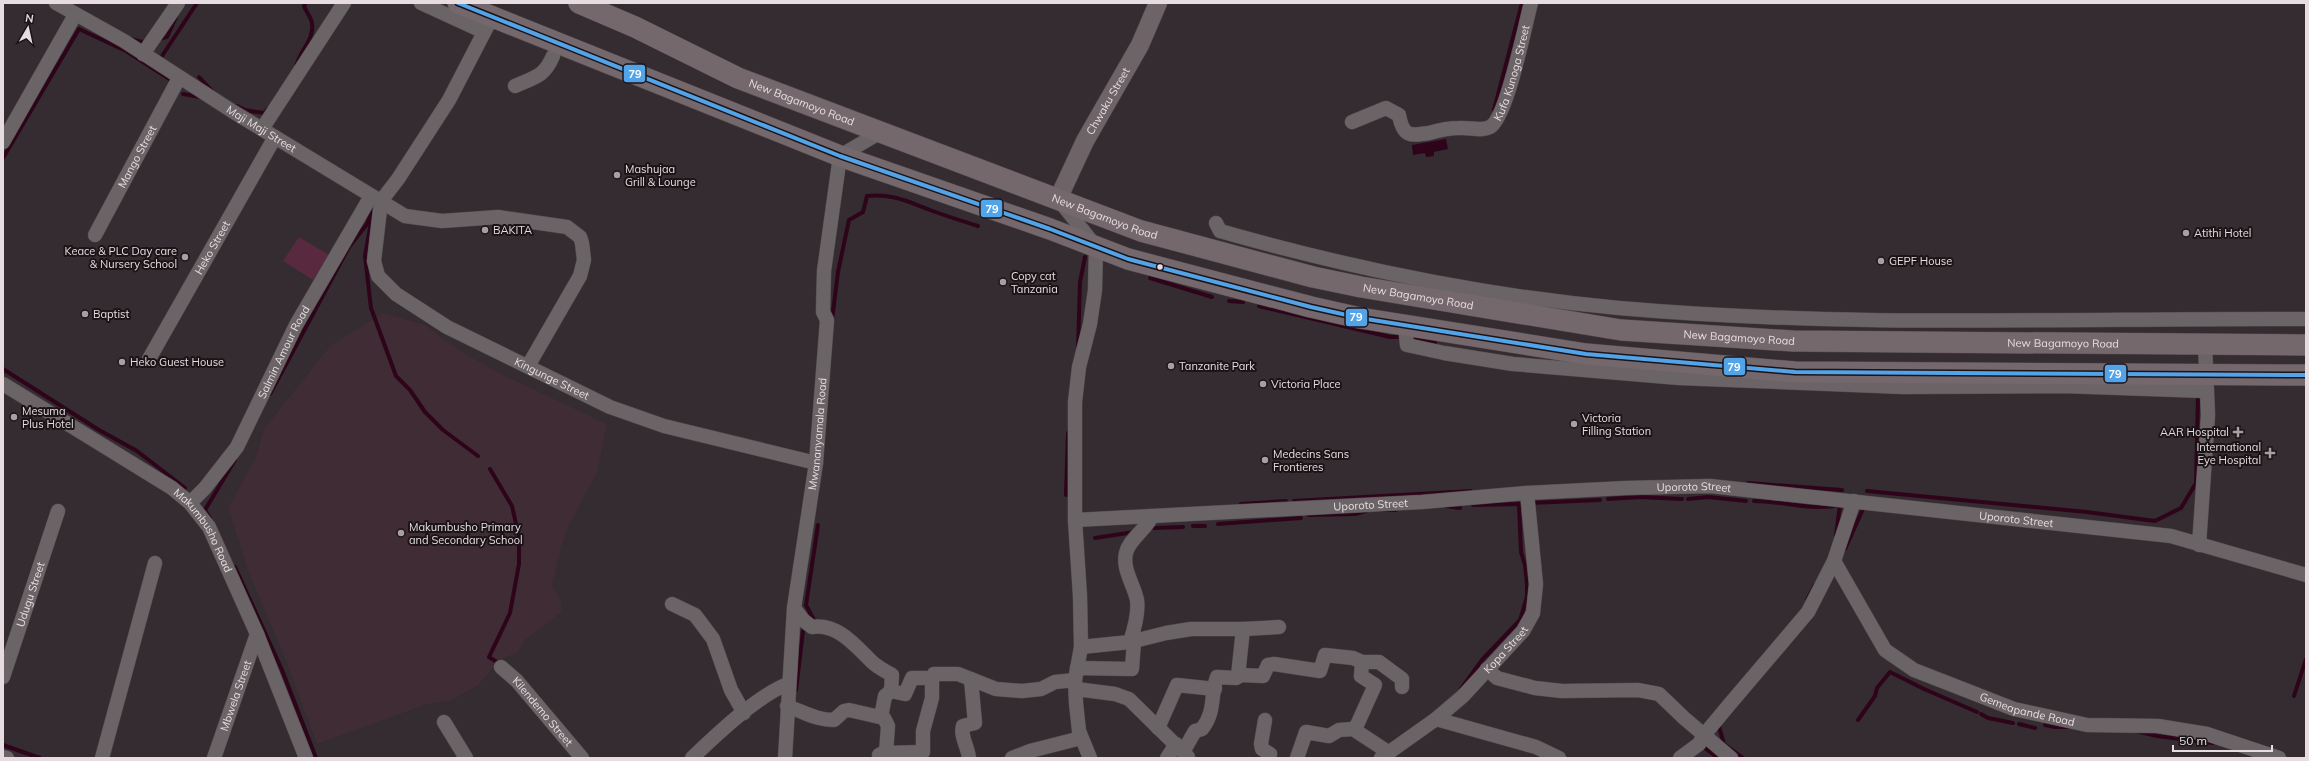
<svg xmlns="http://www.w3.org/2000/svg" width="2309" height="761" font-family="Mulish,sans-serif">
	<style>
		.built { fill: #3f2c34 }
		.green { fill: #58293f }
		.water { fill: #2e041a }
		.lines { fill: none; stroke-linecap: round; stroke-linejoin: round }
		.stream { stroke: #2e041a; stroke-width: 4 }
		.minor-casing { stroke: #504a4d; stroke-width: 15 }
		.major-casing { stroke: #504a4d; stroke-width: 19 }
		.highway-casing { stroke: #504a4d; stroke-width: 22 }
		.minor { stroke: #6a6466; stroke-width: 14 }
		.major { stroke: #6e6367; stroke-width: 18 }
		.highway { stroke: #75686d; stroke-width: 21 }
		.bus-1-casing { stroke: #1b1417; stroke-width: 7 }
		.bus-1 { stroke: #53a3e8; stroke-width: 4 }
		.poi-dot { fill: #a89fa2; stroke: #1b1417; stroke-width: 1.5 }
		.bus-dot { fill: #e7dde0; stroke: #1b1417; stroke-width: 1.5 }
		.labels { text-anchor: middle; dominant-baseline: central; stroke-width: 4; stroke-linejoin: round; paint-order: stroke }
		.street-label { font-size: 11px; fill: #e7dde0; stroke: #1b1417 }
		.poi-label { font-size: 11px; fill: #e7dde0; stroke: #1b1417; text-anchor: start }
		.line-badge { stroke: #1b1417; stroke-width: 1.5 }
		.badge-label { font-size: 11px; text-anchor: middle; font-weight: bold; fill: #fff }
	</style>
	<rect width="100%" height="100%" fill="#342c30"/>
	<path class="built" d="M383,313L425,325L459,350L499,373L607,424L597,473L568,527L562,545L552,585L561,603V612L524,641L517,653L497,660L496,665L478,685L452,700L427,704L317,744L285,658L250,576L228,508L256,457L264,429L330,346Z"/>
	<path class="green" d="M299,237L329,255L313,280L283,261Z"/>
	<path class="water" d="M1446,139L1448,149L1434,152V156L1426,157L1425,153L1413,155L1412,145Z"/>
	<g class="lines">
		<g class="stream">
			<path d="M131,39L142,42L148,41"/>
			<path d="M159,39L167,37L176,17"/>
			<path d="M162,56L197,3"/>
			<path d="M296,67C299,51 315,40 312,23C311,17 306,12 304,6L306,3"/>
			<path d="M199,77L212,91"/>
			<path d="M183,94L200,97"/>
			<path d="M237,106L245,110L264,113L269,108"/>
			<path d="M1494,110L1522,3"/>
			<path d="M3,158L79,29L126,51L171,80"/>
			<path d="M372,216L365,256L371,308L396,376L410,390L425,412L443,430L478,456"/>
			<path d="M1150,278L1212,297"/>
			<path d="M1229,301L1243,302"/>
			<path d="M1259,306L1390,337H1403"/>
			<path d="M832,320L838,272L849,220L863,212L867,196C891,193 909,202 930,210C946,216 962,221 978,226"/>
			<path d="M1410,337L1435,342"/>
			<path d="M1078,349L1080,282L1085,257"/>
			<path d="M3,369L99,430L137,451L185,488"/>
			<path d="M270,394L349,247L367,224L373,209"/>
			<path d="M490,469L512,506L519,537V564L510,613L489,657L500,664"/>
			<path d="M1748,483L1842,490"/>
			<path d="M1867,491L2087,512L2155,521L2181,508L2196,483L2198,396"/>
			<path d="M1066,495L1068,433"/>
			<path d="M1608,499L1640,497L1682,499"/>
			<path d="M1688,499L1708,497L1746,501"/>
			<path d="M1294,501L1471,491"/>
			<path d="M1754,501C1783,501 1810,511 1840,505L1836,535"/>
			<path d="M1530,503L1600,500"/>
			<path d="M1241,504L1286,501"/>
			<path d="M1473,505L1521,504"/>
			<path d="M1446,506L1460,508"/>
			<path d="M1377,510H1396"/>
			<path d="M1309,515L1355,514L1366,511"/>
			<path d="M210,518L205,510L235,460"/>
			<path d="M1218,524L1301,518"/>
			<path d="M1193,526H1205"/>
			<path d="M1154,528L1183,527"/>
			<path d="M1095,538L1134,532"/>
			<path d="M1845,549L1863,509"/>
			<path d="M235,567L282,670L316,758"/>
			<path d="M1807,600L1815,585"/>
			<path d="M815,622L806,605L818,525"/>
			<path d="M1461,689L1482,660L1520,620L1527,597V584L1525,565L1521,552L1519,504"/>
			<path d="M796,690L803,631"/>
			<path d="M2294,696L2306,659"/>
			<path d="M1981,714L1988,718L2013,723"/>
			<path d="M1858,720L1875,696L1877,688L1890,672L1924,689L1977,712"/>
			<path d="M1718,723L1724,744L1743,758"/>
			<path d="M2019,724L2035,728"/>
			<path d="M2045,725L2055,727H2068"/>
			<path d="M2136,731L2157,736L2213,743"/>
			<path d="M3,745L40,758"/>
			<path d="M1702,746L1718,758"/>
		</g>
		<g class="minor-casing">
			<g id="minor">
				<path id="s1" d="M56,3L124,41L232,111L405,216L442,221L498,217L567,227L580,237L582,243L584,260L580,276L528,366"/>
				<path d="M421,3L484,32"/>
				<path d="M143,54L178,3"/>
				<path d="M515,86C535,77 544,77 553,56"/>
				<path id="s2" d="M1352,122L1386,108L1399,115C1403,137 1410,136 1429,133C1439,130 1449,128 1460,128C1470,127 1480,132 1490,127C1507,118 1525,25 1531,3"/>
				<path d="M262,129L344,3"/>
				<path d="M3,142L75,15"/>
				<path d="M1059,200L1096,247L1095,290L1090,324L1079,367L1075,402V520L1080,596L1081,647L1075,680L1076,703L1079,731L1090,758"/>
				<path id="s3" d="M381,201L374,261L378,276L396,294L447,327L610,407L664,426L816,463"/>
				<path d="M381,201L398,179L449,100L492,17"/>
				<path d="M1216,223L1220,231C1350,268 1485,296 1619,308C1847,328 2077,318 2306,319"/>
				<path id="s4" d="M95,235L179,78"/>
				<path d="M1405,325L1407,345L1444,353L1513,364L1679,378L1903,387L2062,386L2205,391"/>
				<path id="s5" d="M149,359L275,137"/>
				<path id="s6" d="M3,384L172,488L190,503L209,527L257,634L306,758"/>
				<path id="s7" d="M190,503L205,488L237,447L296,325L371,196"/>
				<path id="s8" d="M1075,520L1422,502L1527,493L1625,488L1710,486L2171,536L2306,575"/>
				<path d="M2199,545L2208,415L2205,344"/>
				<path id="s9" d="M1834,561L1885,650L1914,670L2014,709L2087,725L2158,726L2207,734L2279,758"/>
				<path d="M672,604L695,615L713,639L731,690L744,713"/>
				<path d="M794,608L803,620L812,627C837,623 855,645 871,661C877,667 885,671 892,675L891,691L905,694L912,678H932L934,674H958L996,689L1022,691L1041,689L1055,682L1075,680"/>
				<path d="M1130,642C1134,630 1139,614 1137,600C1134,585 1122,569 1126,553C1129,539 1146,530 1152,516"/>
				<path d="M1081,647L1130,642L1166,633L1191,629H1243"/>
				<path id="s10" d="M501,667L517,681L582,758"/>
				<path d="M1077,668L1132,669L1134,641"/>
				<path d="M1487,669L1497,678L1535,688L1562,691L1638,690L1659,694L1684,718L1731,758"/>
				<path d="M1238,676L1243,629L1279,627"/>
				<path id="s11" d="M3,677L58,511"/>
				<path d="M1076,689L1115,694L1129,699L1188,757"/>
				<path d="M787,706C804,712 816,720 834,720L844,711L849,710L884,718L888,726L886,753"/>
				<path d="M881,717L885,696L891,691"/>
				<path d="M1436,719L1536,747L1559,758"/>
				<path d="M1265,720L1261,744L1262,749L1270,754L1269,758"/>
				<path d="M444,722L466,758"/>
				<path d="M1158,728L1177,685L1215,689"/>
				<path d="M1353,729L1357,725L1375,685L1361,676L1362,662H1379L1402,679V687"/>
				<path d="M1183,752L1195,731L1202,729C1216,711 1210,695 1217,677L1236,678L1241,675L1263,676L1268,665L1274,664L1320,671L1325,655L1353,658L1362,662"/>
				<path d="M879,755L883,753L923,752V731L932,698V678"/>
				<path d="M3,757L7,758"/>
				<path d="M102,758L155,563"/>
				<path id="s12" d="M214,758L257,634"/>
				<path d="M692,758C716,735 758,695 788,684"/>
				<path id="s13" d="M785,758L794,608L816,463L827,320L823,312L824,271L840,156L879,133"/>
				<path d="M969,758C968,747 960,736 963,726L975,723L971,679"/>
				<path d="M1012,758L1030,751L1081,738"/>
				<path d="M1167,758L1176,744"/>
				<path d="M1297,758L1306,732L1329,736L1339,730L1353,729L1388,752"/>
				<path id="s14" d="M1381,758L1436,719L1463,696L1523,631L1533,613L1536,584L1527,493"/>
				<path d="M1680,758L1699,744L1704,735L1729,705L1808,612L1834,561L1854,501"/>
			</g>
		</g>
		<g class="major-casing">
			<g id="major">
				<path id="s15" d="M1058,199L1085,141L1140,45L1158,3"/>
			</g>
		</g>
		<g class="highway-casing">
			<g id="highway">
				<path d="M458,3L840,156L1050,229L1128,259L1311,307L1360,318L1586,354L1795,372L2306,375"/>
				<path id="s16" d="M579,3L635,27L738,78L1141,231L1313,277L1361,287L1621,330L1793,341L2306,345"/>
			</g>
		</g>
		<use href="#minor" class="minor"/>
		<use href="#major" class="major"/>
		<use href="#highway" class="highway"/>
		<g class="bus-1-casing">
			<path id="bus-1" d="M458,3L840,156L1050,229L1128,259L1311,307L1360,318L1586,354L1795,372L2306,375"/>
		</g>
		<use href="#bus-1" class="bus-1"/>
	</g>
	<g class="poi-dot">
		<circle cx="617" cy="175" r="4"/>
		<circle cx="485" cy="230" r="4"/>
		<circle cx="2186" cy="233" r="4"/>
		<circle cx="185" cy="257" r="4"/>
		<circle cx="1881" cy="261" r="4"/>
		<circle cx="1003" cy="282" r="4"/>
		<circle cx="85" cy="314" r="4"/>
		<circle cx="122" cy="362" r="4"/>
		<circle cx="1171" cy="366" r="4"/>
		<circle cx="1263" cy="384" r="4"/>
		<circle cx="14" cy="417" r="4"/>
		<circle cx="1574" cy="424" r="4"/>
		<path d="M2236 426h4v4h4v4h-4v4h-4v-4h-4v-4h4z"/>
		<path d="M2268 447h4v4h4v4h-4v4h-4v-4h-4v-4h4z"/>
		<circle cx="1265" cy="460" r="4"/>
		<circle cx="401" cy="533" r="4"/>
	</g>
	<circle class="bus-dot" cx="1160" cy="267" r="3.5"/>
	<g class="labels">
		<g class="street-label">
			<text stroke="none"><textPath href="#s2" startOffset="215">Kufa Kunoga Street</textPath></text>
			<text stroke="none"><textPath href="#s15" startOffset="110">Chwaku Street</textPath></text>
			<text stroke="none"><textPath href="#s16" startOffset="244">New Bagamoyo Road</textPath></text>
			<text stroke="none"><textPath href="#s1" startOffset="241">Maji Maji Street</textPath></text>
			<text stroke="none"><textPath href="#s4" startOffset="89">Mango Street</textPath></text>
			<text stroke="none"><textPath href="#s16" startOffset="568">New Bagamoyo Road</textPath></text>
			<text stroke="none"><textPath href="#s5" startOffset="128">Heko Street</textPath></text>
			<text stroke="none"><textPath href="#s16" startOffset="892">New Bagamoyo Road</textPath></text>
			<text stroke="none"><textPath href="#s16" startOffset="1216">New Bagamoyo Road</textPath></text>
			<text stroke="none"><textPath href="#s16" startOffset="1540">New Bagamoyo Road</textPath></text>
			<text stroke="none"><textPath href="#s7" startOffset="179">Salmin Amour Road</textPath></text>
			<text stroke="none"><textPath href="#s3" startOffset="279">Kingunge Street</textPath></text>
			<text stroke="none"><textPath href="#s13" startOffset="326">Mwananyamala Road</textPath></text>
			<text stroke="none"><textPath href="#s8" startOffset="620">Uporoto Street</textPath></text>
			<text stroke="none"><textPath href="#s8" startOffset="296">Uporoto Street</textPath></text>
			<text stroke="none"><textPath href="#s8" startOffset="944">Uporoto Street</textPath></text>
			<text stroke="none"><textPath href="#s6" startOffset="252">Makumbusho Road</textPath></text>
			<text stroke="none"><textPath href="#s11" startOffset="87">Udugu Street</textPath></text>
			<text stroke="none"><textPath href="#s14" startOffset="166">Kopa Street</textPath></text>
			<text stroke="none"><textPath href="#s12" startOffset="66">Mbwela Street</textPath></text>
			<text stroke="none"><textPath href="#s9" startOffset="258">Gemeapande Road</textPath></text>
			<text stroke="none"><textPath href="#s10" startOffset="61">Kilendemo Street</textPath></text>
		</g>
		<g class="poi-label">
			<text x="625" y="169">Mashujaa<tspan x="625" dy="13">Grill &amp; Lounge</tspan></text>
			<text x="493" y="230">BAKITA</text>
			<text x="2194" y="233">Atithi Hotel</text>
			<text x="177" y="251" text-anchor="end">Keace &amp; PLC Day care<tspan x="177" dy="13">&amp; Nursery School</tspan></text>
			<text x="1889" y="261">GEPF House</text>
			<text x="1011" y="276">Copy cat<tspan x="1011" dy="13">Tanzania</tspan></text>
			<text x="93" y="314">Baptist</text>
			<text x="130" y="362">Heko Guest House</text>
			<text x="1179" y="366">Tanzanite Park</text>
			<text x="1271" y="384">Victoria Place</text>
			<text x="22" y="411">Mesuma<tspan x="22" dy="13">Plus Hotel</tspan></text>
			<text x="1582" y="418">Victoria<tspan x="1582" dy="13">Filling Station</tspan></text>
			<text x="2229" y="432" text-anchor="end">AAR Hospital</text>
			<text x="2261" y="447" text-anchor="end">International<tspan x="2261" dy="13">Eye Hospital</tspan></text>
			<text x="1273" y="454">Medecins Sans<tspan x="1273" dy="13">Frontieres</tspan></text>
			<text x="409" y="527">Makumbusho Primary<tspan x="409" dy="13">and Secondary School</tspan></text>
		</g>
	</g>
	<g class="line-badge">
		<rect x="623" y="64" width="23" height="19" rx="4" fill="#53a3e8"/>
		<rect x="980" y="199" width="23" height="19" rx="4" fill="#53a3e8"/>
		<rect x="1345" y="308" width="23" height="19" rx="4" fill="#53a3e8"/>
		<rect x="1723" y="357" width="23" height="19" rx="4" fill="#53a3e8"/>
		<rect x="2104" y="364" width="23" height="19" rx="4" fill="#53a3e8"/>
	</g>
	<g class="badge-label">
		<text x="635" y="78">79</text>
		<text x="992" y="213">79</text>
		<text x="1356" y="321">79</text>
		<text x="1734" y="371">79</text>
		<text x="2115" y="378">79</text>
	</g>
	<rect width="2309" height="761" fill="none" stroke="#e7dde0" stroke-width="8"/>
	<g transform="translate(28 28) rotate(9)" stroke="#1b1417" stroke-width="3" paint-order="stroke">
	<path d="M0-3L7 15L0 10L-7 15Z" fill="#e7dde0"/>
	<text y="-6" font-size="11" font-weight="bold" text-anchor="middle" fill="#e7dde0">N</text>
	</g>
	<path d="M2173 745v6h99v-6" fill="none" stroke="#e7dde0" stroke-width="2"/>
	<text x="2179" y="745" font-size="12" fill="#e7dde0" stroke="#1b1417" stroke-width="3" paint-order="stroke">50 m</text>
</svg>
